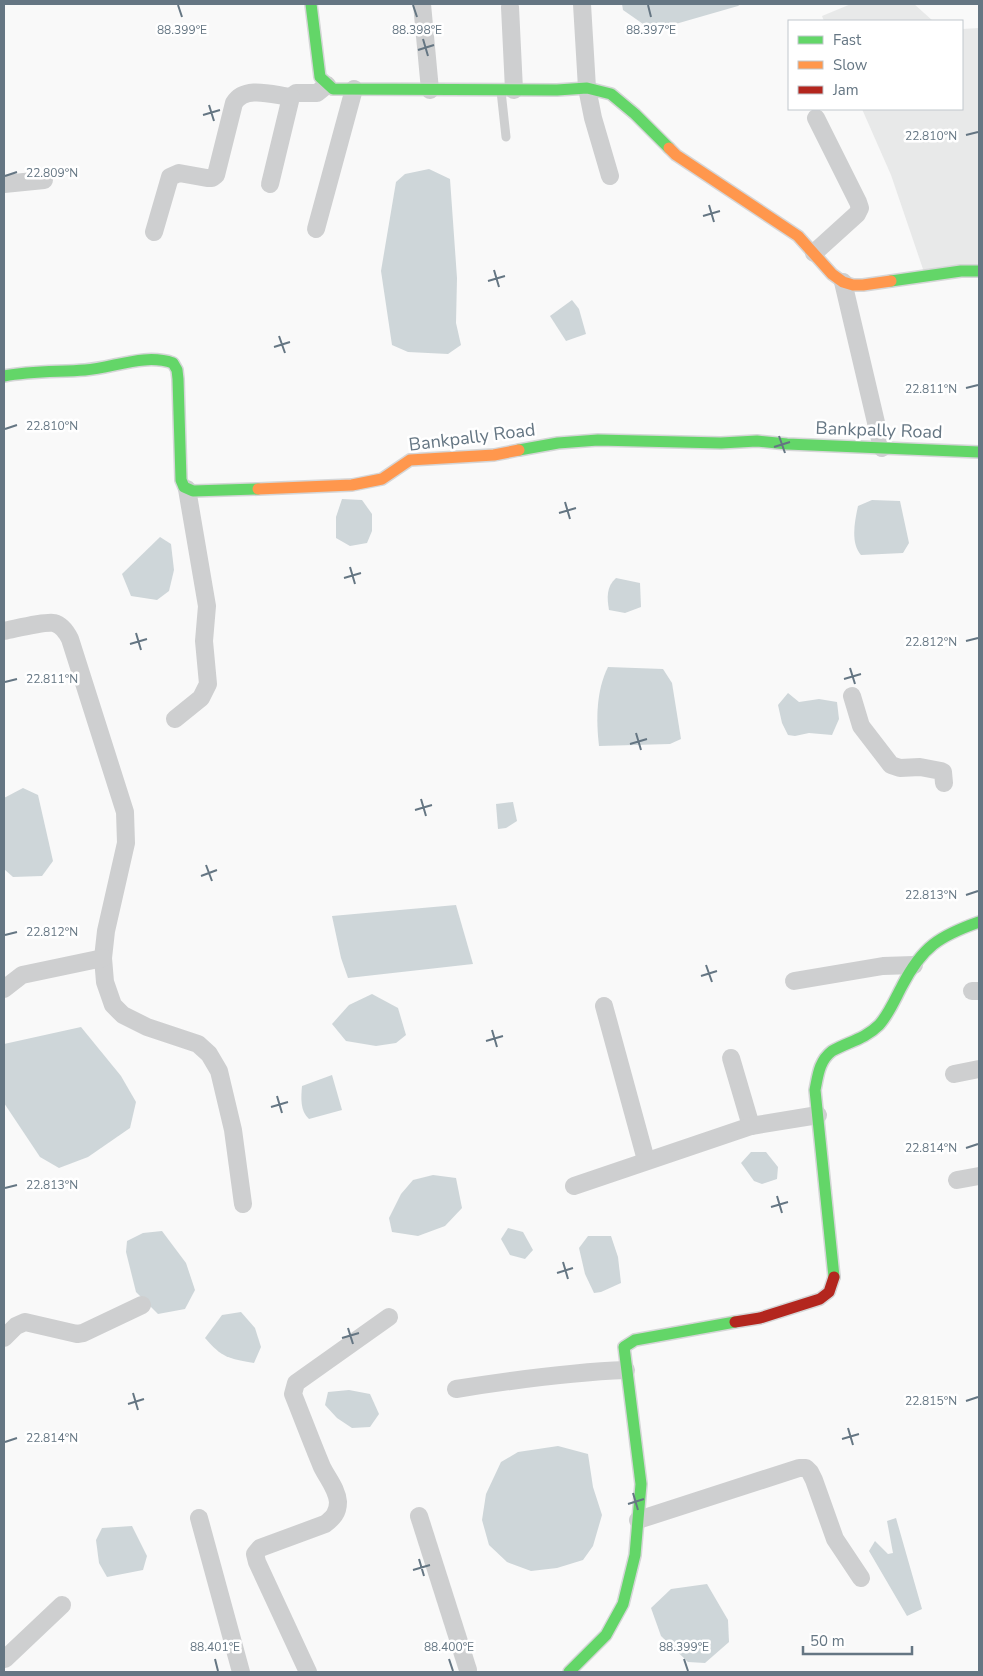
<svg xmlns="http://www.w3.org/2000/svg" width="983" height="1676" font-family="'Nunito Sans',sans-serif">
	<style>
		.built { fill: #e8e9e9 }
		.water { fill: #ced6d9 }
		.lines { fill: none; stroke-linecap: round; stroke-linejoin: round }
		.fast-casing { stroke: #d5d6d7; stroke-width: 14 }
		.slow-casing { stroke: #d5d6d7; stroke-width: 14 }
		.jam-casing { stroke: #d5d6d7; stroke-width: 14 }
		.lane { stroke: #cecfd0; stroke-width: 9 }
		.street { stroke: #cecfd0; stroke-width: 18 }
		.fast { stroke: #63d668; stroke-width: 11 }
		.slow { stroke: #ff974d; stroke-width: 11 }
		.jam { stroke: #b3261e; stroke-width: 11 }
		.ticks { fill: none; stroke: #657683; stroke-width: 2 }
		.labels { text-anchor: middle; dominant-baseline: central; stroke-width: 5; stroke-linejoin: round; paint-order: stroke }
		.street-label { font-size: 18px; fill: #657683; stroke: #fff }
		.ticks-label { font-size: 12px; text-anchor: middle; fill: #657683; stroke: #fff; stroke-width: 5; stroke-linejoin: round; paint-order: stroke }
	</style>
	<rect width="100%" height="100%" fill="#f9f9f9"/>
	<g class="built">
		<path d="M851,4H914L933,21H824L822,16Z"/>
		<path d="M979,28V265L924,272L891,175L862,109H962V29Z"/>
	</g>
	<g class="water">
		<path d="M622,4H741L738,6L672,25L646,26L623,10Z"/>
		<path d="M429,169L450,179L457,278L456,323L461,345L448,354L408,352L392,345L381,271L396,182L405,174Z"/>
		<path d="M572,300L579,309L586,334L566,341L550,316Z"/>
		<path d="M342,499L362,500L372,514V531L367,543L350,546L336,538V517Z"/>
		<path d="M872,500L900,501L909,543L903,553L861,555C850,543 855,520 858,506Z"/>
		<path d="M160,537L171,544L174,570L169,591L157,600L131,596L122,574Z"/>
		<path d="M616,578L640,583L641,607L625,613L609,610C607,598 606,587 616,578Z"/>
		<path d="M608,667L663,669L672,683L681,739L670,744L599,746C596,720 596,691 608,667Z"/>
		<path d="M788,693L799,702L819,699L837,702L839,719L832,735L809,733L795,736L788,735L782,723L778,705Z"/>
		<path d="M23,788L38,795L53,861L42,876L13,877L4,869V798Z"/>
		<path d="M513,802L517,821L506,828L498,829L496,804Z"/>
		<path d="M456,905L473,964L348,978L341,958L332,916Z"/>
		<path d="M372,994L398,1008L406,1035L396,1043L376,1046L346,1041L332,1024L349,1005Z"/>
		<path d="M81,1027L121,1076L136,1102L130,1128L88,1157L59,1168L40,1157L4,1103V1044Z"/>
		<path d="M332,1075L342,1110L309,1119C300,1111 301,1098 302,1086Z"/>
		<path d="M751,1152H766L778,1167L777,1179L762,1184L754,1181L741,1163Z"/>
		<path d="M433,1175L456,1178L462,1208L445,1226L418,1236L392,1232L389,1218L401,1194L413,1180Z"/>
		<path d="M508,1228L523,1232L533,1250L525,1259L510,1255L501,1239Z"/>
		<path d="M162,1231L186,1263L195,1290L185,1309L158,1314L136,1292L126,1252L127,1241L143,1233Z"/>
		<path d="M588,1236H611L618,1257L621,1283L601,1292L594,1293L585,1274L579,1248Z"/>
		<path d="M241,1312L255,1328L261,1347L254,1363C229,1359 221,1357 205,1338L222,1315Z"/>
		<path d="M349,1390L370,1394L379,1414L370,1427L352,1428L337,1418L325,1405L328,1392Z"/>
		<path d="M558,1446L588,1454L593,1487L602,1515L593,1546L583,1560L557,1568L531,1571L507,1562L489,1545L482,1520L486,1494L501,1462L518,1452Z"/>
		<path d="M896,1518L922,1609L907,1616L869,1551L875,1541L888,1554L893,1553L887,1521Z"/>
		<path d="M132,1526L147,1556L143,1570L107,1577L99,1563L96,1540L102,1528Z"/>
		<path d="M707,1584L728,1620L729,1642L705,1663L688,1662L661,1636L651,1608L671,1589Z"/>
	</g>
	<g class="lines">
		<g class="fast-casing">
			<g id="fast">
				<path d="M311,4L320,77L333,89L557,90L587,88L611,94L635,114L669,148"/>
				<path d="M891,281L961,271H979"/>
				<path d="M4,376C31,371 58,372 85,370C114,368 144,353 173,363L177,370L178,379L181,480L184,487L193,491L258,489"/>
				<path d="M519,450L558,443L598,440L721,443L757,441L787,444L979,452"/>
				<path d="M834,1277L815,1090C818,1075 819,1061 832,1051C848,1042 865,1039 879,1025C889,1014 895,999 902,986C922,947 939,936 979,922"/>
				<path d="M569,1672L606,1635L623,1604L635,1555L641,1484L624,1347L635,1340L735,1322"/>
			</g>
		</g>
		<g class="slow-casing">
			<g id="slow">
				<path d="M669,148L676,155L798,236L832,274L843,282L853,285H863L891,281"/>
				<path d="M258,489L352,485L382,479L410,460L494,455L519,450"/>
			</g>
		</g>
		<g class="jam-casing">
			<path id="jam" d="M735,1322L760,1318L820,1299L829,1292L834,1277"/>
		</g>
		<path class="lane" d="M501,91L506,137"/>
		<g class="street">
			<path d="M422,4L430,90"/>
			<path d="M582,4L587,88L593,118L610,176"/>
			<path d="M510,7L514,90"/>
			<path d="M4,184L44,180"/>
			<path d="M270,184L291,97L296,93H317L327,85"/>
			<path d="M316,229L354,89"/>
			<path d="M154,232L170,177L179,173L207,178H212L216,175L234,103C245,85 273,95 291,97"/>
			<path d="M814,253L857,214L860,208L858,202L816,118"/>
			<path d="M843,282L882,448"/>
			<path d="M4,631C15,629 44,621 54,623C62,625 67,633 70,639L125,812L126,843L106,931L103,958L105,982L113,1005L123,1015L147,1027L198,1044L209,1054L219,1071L233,1130L243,1204"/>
			<path d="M852,696L861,726L891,765L900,768L920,767L941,771L943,772L944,783"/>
			<path d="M175,719L201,698L208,684L204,641L207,606L187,489"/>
			<path d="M794,981L883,966L914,965"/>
			<path d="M4,989L22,975L103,958"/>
			<path d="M972,991H979"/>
			<path d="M604,1006L646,1160"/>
			<path d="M731,1058L751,1126"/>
			<path d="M954,1074L979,1069"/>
			<path d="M957,1180L979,1176"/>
			<path d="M574,1186L751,1126L818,1115"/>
			<path d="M4,1338L16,1326L25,1322L77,1334L83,1333L142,1305"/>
			<path d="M456,1389C513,1380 569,1372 626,1370"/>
			<path d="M419,1516L468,1670"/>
			<path d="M199,1518L241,1672"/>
			<path d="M638,1520L799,1468H806L810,1472L814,1480L835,1539L861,1578"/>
			<path d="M5,1659L62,1605"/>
			<path d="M308,1672L257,1562L255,1554L260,1548L325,1524C333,1518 338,1513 338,1502C337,1489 328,1479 322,1467C312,1443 303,1419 293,1394L296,1383L389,1317"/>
		</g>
		<use href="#fast" class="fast"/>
		<use href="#slow" class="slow"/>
		<use href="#jam" class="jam"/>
	</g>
	<path class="ticks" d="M178,5L182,17M413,5L417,17M648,5L651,17M423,39L428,56M418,50L434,45M209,105L214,121M203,115L220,110M966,135L978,132M5,176L17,172M709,205L714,222M703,216L720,211M494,270L499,287M488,281L505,276M279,336L285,353M274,347L290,342M966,388L978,385M5,429L17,425M779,436L785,453M774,447L790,442M565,502L570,519M559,513L576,508M350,567L355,584M344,578L361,573M136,633L141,650M966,641L978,638M130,644L147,639M850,668L855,684M844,679L861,674M5,682L17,679M636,733L641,750M630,744L647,739M421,799L426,816M415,810L432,805M206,865L212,881M201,876L217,870M966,895L978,891M5,935L17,932M706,965L712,982M701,976L717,971M492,1030L497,1047M486,1041L503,1036M277,1096L282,1113M271,1107L288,1102M966,1148L978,1144M5,1188L17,1185M777,1196L782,1213M771,1207L788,1202M563,1262L568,1279M557,1273L573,1268M348,1328L353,1344M342,1338L359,1333M133,1393L138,1410M966,1401L978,1397M128,1404L144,1399M848,1428L853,1445M842,1439L859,1434M5,1442L17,1438M633,1493L638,1510M628,1504L644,1499M419,1559L424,1576M413,1570L430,1565M215,1659L218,1671M449,1659L453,1671M684,1659L688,1671"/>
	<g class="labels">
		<g class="street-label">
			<text transform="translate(879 430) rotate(2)">Bankpally Road</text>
			<text transform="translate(472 437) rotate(-7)">Bankpally Road</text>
		</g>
	</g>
	<g class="ticks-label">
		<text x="182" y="34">88.399°E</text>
		<text x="417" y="34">88.398°E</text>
		<text x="651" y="34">88.397°E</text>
		<text x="931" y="140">22.810°N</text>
		<text x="52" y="177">22.809°N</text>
		<text x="931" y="393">22.811°N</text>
		<text x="52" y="430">22.810°N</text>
		<text x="931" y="646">22.812°N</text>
		<text x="52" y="683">22.811°N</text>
		<text x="931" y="899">22.813°N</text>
		<text x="52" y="936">22.812°N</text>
		<text x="931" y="1152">22.814°N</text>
		<text x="52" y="1189">22.813°N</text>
		<text x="931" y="1405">22.815°N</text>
		<text x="52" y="1442">22.814°N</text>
		<text x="215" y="1651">88.401°E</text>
		<text x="449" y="1651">88.400°E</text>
		<text x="684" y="1651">88.399°E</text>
	</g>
	<rect width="983" height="1676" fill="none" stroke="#657683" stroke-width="10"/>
	<rect x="788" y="20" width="175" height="90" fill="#ffffff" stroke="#c1c8cd"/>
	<rect x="798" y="36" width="25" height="8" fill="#63d668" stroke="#c1c8cd"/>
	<text x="833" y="45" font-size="15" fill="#657683">Fast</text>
	<rect x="798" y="61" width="25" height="8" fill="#ff974d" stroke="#c1c8cd"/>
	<text x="833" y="70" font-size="15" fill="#657683">Slow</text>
	<rect x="798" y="86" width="25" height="8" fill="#b3261e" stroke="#c1c8cd"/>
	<text x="833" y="95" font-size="15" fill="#657683">Jam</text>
	<path d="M803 1646v8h109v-8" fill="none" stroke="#657683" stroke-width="2.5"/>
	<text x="810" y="1646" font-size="15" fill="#657683" stroke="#ffffff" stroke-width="4" paint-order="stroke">50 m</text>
</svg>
